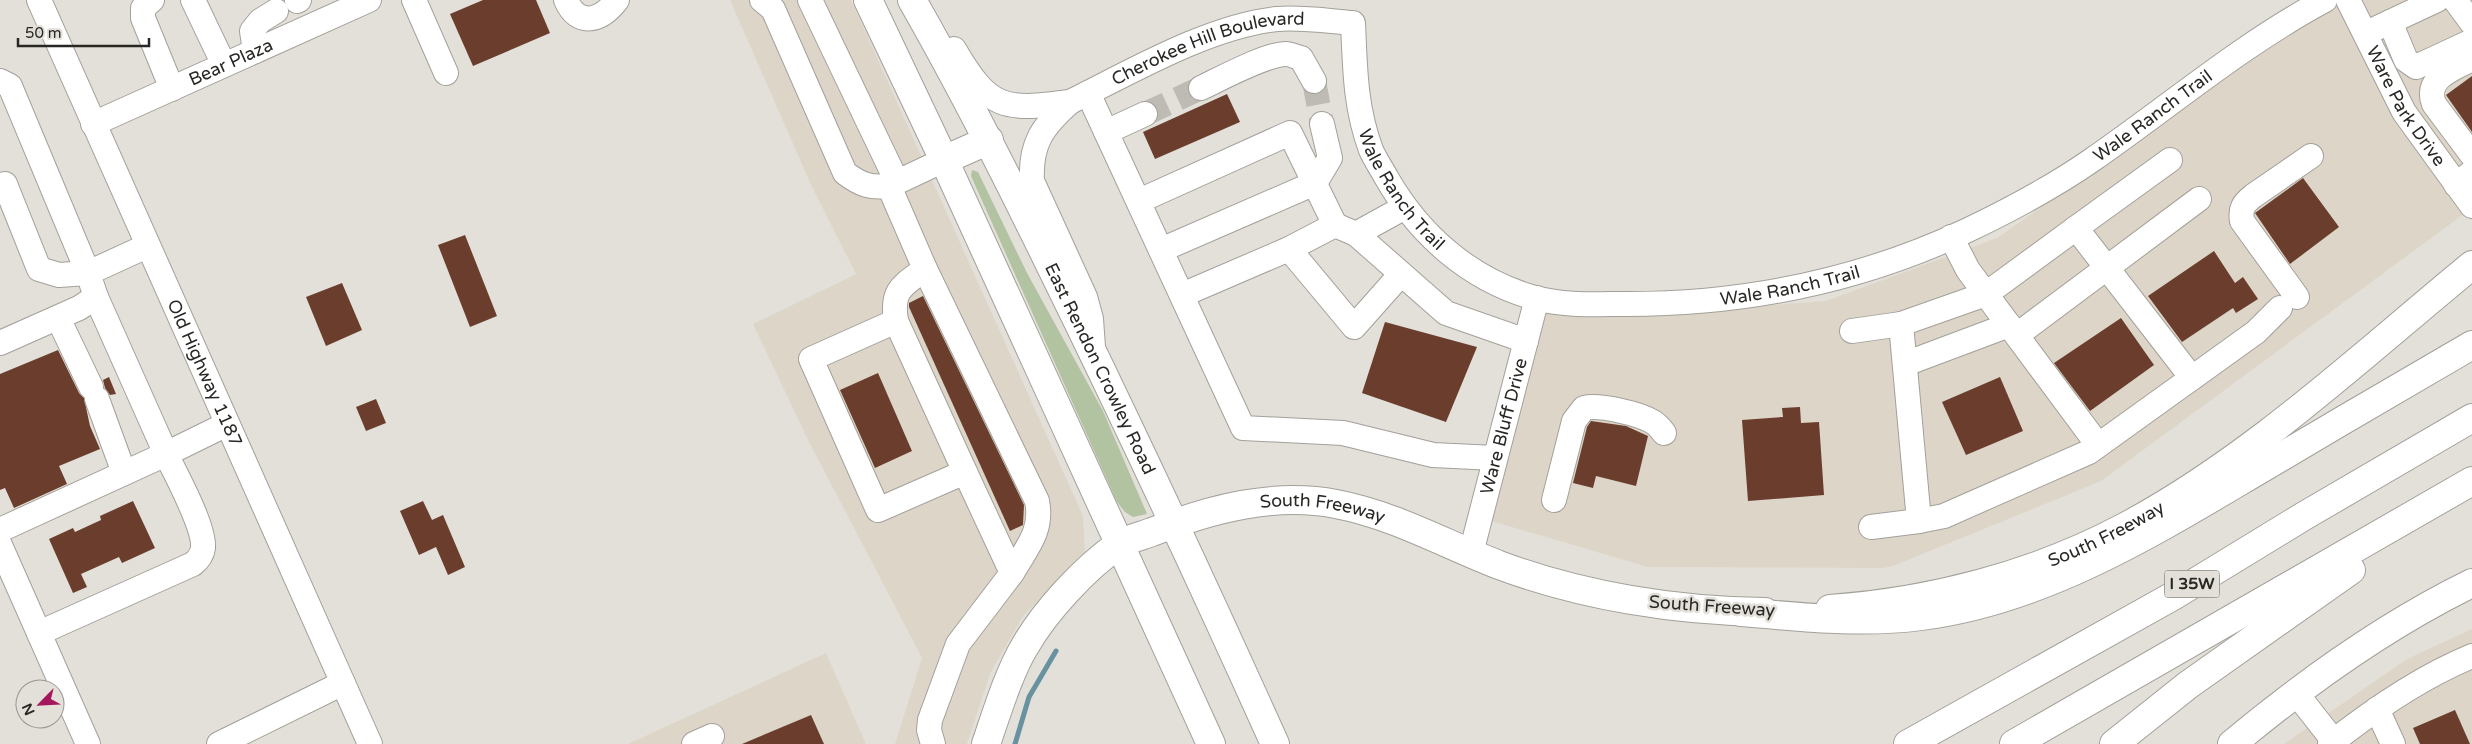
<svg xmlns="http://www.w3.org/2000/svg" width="2472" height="744" font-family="'Varela Round',sans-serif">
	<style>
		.built { fill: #ddd6c8 }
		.green { fill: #b1c3a1 }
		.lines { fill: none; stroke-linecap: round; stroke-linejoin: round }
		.stream { stroke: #68929f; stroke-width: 5 }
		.building { fill: #6a3d2d }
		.minor-tunnel { stroke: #bebbb5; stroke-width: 24; stroke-dasharray: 24 12; stroke-linecap: butt }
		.minor-casing { stroke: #a3a09a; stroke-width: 26 }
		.major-casing { stroke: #a3a09a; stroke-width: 30 }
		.highway-casing { stroke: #a3a09a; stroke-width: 30 }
		.minor { stroke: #fff; stroke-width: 24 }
		.major { stroke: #fff; stroke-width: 28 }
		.highway { stroke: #fff; stroke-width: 28 }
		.labels { text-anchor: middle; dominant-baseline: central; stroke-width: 5; stroke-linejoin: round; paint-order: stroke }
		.shield { fill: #e3e0d9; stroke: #605e5a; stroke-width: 1 }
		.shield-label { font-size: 16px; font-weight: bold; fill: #282724 }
		.street-label { font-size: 18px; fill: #282724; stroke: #e3e0d9 }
	</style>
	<rect width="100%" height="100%" fill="#e3e0d9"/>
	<g class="built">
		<path d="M730,0H851L1083,516L1085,553L1023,616L990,674L967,744H895L922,658L808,440L753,324L856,274L811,185Z"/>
		<path d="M2341,0H2472V208L2101,481L1893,566L1883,568L1648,567L1488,520L1543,312L1663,313L1826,301L1997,238L2100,166L2237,63Z"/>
		<path d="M2472,629V744H2284L2407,659Z"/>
		<path d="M826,653L866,744H628Z"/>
	</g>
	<path class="green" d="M972,170L978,172L1027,273L1103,411L1147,514L1133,517L1125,512L1117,502L971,176Z"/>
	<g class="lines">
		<path class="stream" d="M1015,744L1029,697L1056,651"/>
	</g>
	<g class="building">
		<path d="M483,0H536L550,33L473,66L450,14Z"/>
		<path d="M2472,76V132L2446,95Z"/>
		<path d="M1227,94L1240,122L1155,159L1143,132Z"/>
		<path d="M2303,178L2339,227L2290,264L2255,213Z"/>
		<path d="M465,235L497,316L470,327L438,245Z"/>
		<path d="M2214,251L2235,283L2243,277L2258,299L2236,313L2233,308L2182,342L2148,296Z"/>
		<path d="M342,283L362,330L326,346L306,297Z"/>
		<path d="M923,296L1024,505L1023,525L1010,531L909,307V303Z"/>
		<path d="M2121,318L2154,365L2090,411L2054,363Z"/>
		<path d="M1385,322L1477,347L1446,422L1362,393Z"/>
		<path d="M58,350L79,393L84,398L90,426L100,449L59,466L67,484L14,508L5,488L0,490V374Z"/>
		<path d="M878,373L912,451L875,468L840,390Z"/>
		<path d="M109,377L116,394L110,395L105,388L103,380Z"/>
		<path d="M2000,377L2023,431L1966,455L1942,402Z"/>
		<path d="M376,399L386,423L366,431L356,407Z"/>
		<path d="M1800,407L1801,423L1819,422L1824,495L1748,501L1742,420L1783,417L1782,408Z"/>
		<path d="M1591,421L1626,426L1648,436L1636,486L1596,476L1593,488L1573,483L1587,427Z"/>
		<path d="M133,501L155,548L122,563L119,557L81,574L87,587L73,593L49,539L73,528L75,532L101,520L100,516Z"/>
		<path d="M423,501L432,520L443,515L465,567L448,575L436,547L419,555L400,511Z"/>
		<path d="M2455,710L2470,744H2420L2413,728Z"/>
		<path d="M811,715L824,744H742Z"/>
	</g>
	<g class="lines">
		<g class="minor-tunnel">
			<path d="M1314,81L1322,124"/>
			<path d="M1145,114L1201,88"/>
		</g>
		<g class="minor-casing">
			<g id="minor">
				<path id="s1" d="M39,0L370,744"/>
				<path d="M152,0L143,8V18L172,89"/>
				<path d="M193,0L224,65"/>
				<path d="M414,0L446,73"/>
				<path d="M566,0C578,28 601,21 617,0"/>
				<path d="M762,0L773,9L845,173C861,185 870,188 889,186"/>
				<path d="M810,0L897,182"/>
				<path id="s2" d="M2348,0L2404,112L2472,206"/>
				<path d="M2455,0L2472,23"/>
				<path d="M297,1L299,0"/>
				<path d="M2390,22L2406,60L2416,67L2472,41"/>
				<path d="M2375,29L2437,0"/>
				<path d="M954,49C989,109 1003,111 1070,102"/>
				<path d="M255,51L252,31L260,21L276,11"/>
				<path d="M2472,59C2453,69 2424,78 2434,104L2472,155"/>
				<path d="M0,81L10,86L88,273L59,275L39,269L5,184"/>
				<path d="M1201,88C1220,79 1266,54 1286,54C1290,54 1296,57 1301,58L1314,81"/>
				<path d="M1088,93L1243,428L1343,433L1433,455L1495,458"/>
				<path id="s3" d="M93,124L369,0"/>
				<path d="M1106,132L1145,114"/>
				<path d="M2170,160L2076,228L2192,378"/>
				<path d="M2456,185L2472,172"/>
				<path d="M1139,201L1290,133L1335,225"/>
				<path d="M1356,234L1446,313L1526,341"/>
				<path d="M1951,237L1968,270L2098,445"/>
				<path d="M1161,250L1315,183L1330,158L1322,124"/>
				<path d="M925,269L1037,501C1043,531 1027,547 1012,573"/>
				<path d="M1401,274L1354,327L1289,249L1335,225L1356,234L1405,207"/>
				<path d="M1182,295L1289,249"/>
				<path d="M2297,297L2242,221C2240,209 2243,204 2253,196L2311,156"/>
				<path d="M58,318L91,387"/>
				<path d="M896,321L965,472"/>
				<path d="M1901,324L1986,294L2076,228"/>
				<path d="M1852,331L1901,324L1919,521L1871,527"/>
				<path d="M2017,335L2199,199"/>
				<path d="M0,343L79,308L96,297L88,273L147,246"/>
				<path id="s4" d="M1093,347L1091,319L1085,297L1032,181C1030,143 1043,126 1070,102C1131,72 1209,26 1277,19C1301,17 1328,21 1353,23C1355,68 1355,107 1371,150C1375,159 1381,168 1386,177C1419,235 1470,280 1535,298C1565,306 1597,304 1627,304C1745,304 1862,280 1968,230C2010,210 2053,187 2092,160C2170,106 2241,45 2325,0"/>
				<path d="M1905,364L2009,325"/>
				<path d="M97,399L124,473"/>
				<path d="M1554,500L1574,421L1584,408C1599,404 1640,414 1653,422C1658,425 1661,429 1664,433"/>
				<path d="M1919,521L1944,516L2089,452L2256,332L2280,308"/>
				<path d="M0,530L166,454L96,297"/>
				<path d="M0,545L88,744"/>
				<path id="s5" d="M1471,553L1537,298"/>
				<path d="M39,633L193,564C198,560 202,555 203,548C205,527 176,475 166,454L227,424"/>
				<path d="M2296,693L2336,744"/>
				<path d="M2377,709L2393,744"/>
				<path d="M219,744L343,683"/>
				<path d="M694,744L712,736"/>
				<path d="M933,744L929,730L930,720L958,644L1012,573L965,472L878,510L811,359L896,321C891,290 902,286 925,269L889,186L944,160"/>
				<path d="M2330,744C2373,710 2421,677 2472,656"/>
			</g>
		</g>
		<g class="major-casing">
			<g id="major">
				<path d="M868,0L944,160L1211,744"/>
				<path id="s6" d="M912,0C972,105 1025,213 1078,322C1146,462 1211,602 1275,744"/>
				<path d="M944,160L989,140"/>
				<path id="s7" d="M1830,609C1930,602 2034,575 2123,528C2251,460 2360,357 2472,265"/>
				<path id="s8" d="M986,744C996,715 1009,672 1025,646C1045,611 1085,568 1118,545C1128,539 1141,536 1152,532C1210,509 1274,492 1336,504C1394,515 1445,544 1499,565C1582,596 1676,611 1765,612"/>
				<path d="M2232,744C2305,683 2386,625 2472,583"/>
			</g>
		</g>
		<g class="highway-casing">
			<g id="highway">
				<path d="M1741,612C1801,617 1860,624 1921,616C2047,600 2157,530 2264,467C2333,426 2403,385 2472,345"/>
				<path d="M1908,744L2173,596L2304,516L2472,418"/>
				<path d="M2014,744L2472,481"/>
				<path d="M2114,744L2188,685L2351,570"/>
			</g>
		</g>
		<use href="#minor" class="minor"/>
		<use href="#major" class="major"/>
		<use href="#highway" class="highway"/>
	</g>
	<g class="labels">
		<rect class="shield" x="2164.5" y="570.5" width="55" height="27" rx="4"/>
		<g class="shield-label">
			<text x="2192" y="584">I 35W</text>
		</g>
		<g class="street-label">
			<text stroke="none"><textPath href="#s4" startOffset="420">Cherokee Hill Boulevard</textPath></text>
			<text stroke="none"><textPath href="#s3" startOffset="151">Bear Plaza</textPath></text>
			<text stroke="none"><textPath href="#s2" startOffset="121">Ware Park Drive</textPath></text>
			<text stroke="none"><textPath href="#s4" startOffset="1589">Wale Ranch Trail</textPath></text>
			<text stroke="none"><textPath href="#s4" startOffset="749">Wale Ranch Trail</textPath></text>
			<text stroke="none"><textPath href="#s4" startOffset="1184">Wale Ranch Trail</textPath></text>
			<text stroke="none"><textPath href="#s6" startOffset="414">East Rendon Crowley Road</textPath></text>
			<text stroke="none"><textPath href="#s1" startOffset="408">Old Highway 1187</textPath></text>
			<text stroke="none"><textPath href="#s5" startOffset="131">Ware Bluff Drive</textPath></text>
			<text stroke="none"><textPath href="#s8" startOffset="456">South Freeway</textPath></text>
			<text stroke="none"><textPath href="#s7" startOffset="288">South Freeway</textPath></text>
			<text transform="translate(1712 606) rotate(4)">South Freeway</text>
		</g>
	</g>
	<g transform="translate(40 704) rotate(246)"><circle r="24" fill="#e3e0d9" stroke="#989691"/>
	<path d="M0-4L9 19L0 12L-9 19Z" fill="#a4175c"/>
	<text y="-8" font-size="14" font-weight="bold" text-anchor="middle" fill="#282724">N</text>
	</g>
	<path d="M18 38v8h131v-8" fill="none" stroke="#282724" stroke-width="2.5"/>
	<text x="25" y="38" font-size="15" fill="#282724" stroke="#e3e0d9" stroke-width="4" paint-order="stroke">50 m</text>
</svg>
